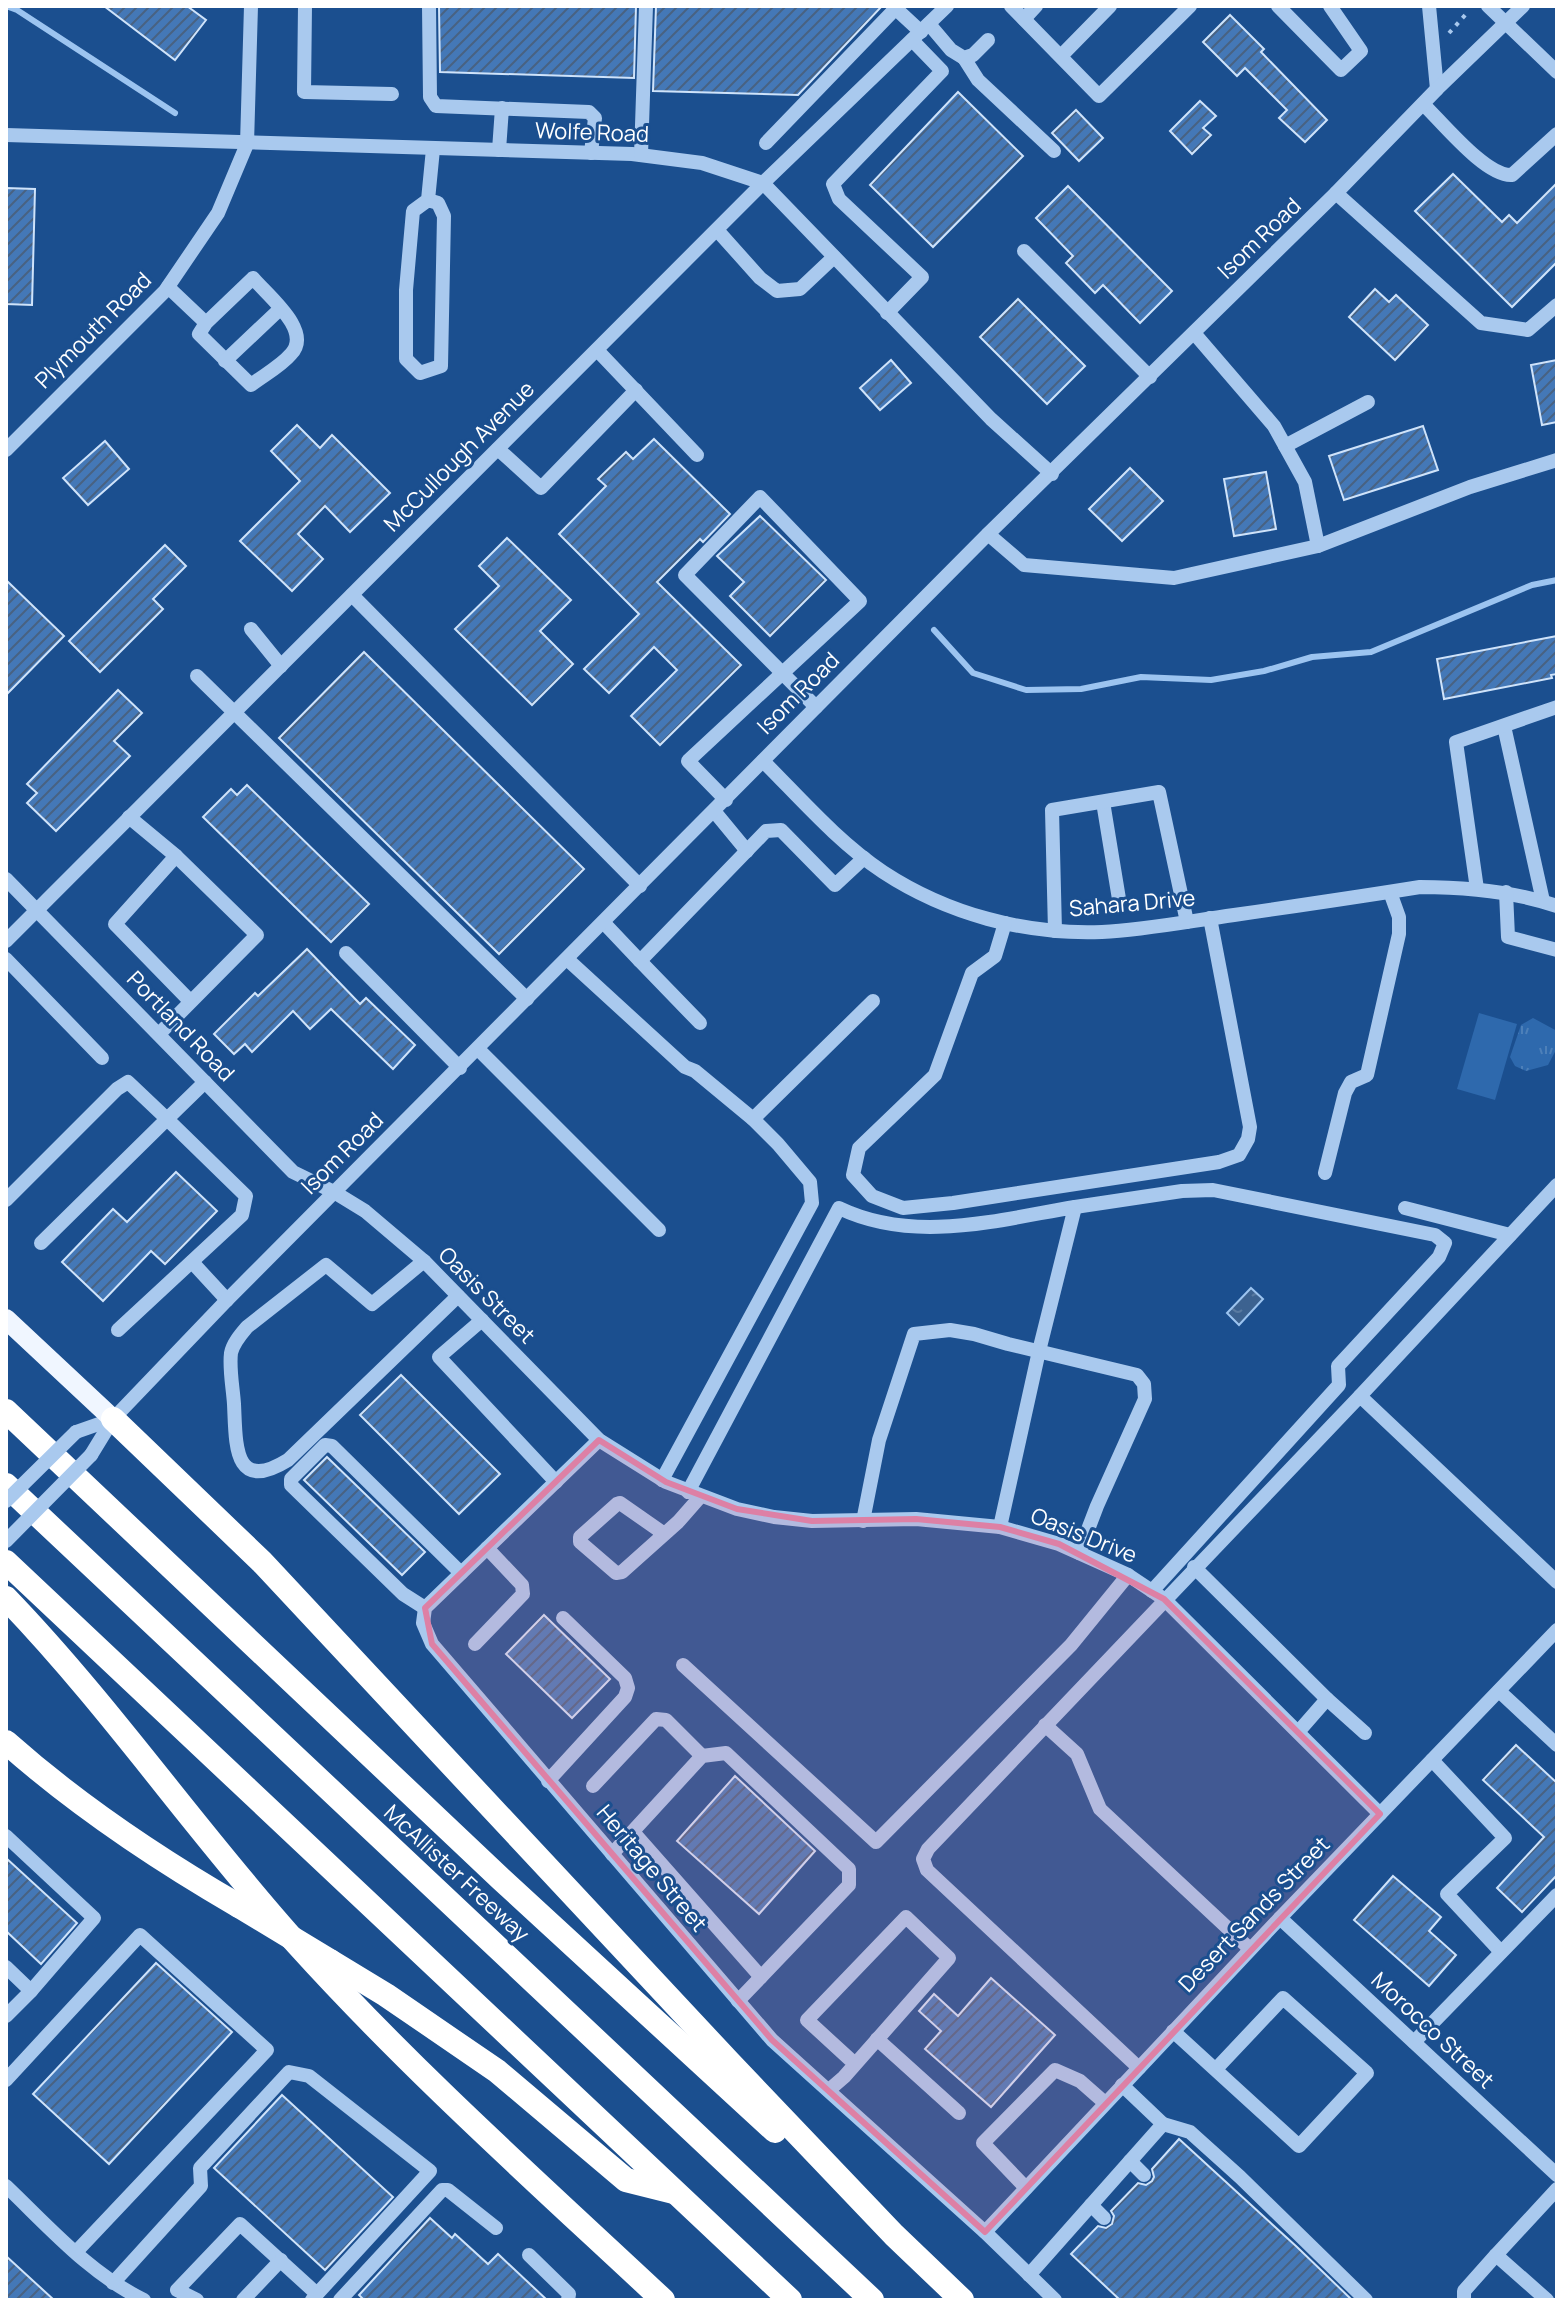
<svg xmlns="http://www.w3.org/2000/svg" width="1563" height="2306" font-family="Manrope,sans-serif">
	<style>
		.grass { fill: #2e69ad }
		.park { fill: url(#park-tufts) }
		.water { fill: url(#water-ripples); stroke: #9cc4f0; stroke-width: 2 }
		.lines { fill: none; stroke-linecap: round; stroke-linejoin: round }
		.stream { stroke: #9cc4f0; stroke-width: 6 }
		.building { fill: url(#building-hatch); stroke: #cfe3fa; stroke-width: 2 }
		.path { stroke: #a9c9ee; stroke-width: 4; stroke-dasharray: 4 6; stroke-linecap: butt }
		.minor { stroke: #a9c9ee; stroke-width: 14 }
		.major { stroke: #f0f6ff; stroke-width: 20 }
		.highway { stroke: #fff; stroke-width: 24 }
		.minor-bridge { stroke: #a9c9ee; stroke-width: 14 }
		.highway-bridge { stroke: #fff; stroke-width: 24 }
		.marked { fill: #dd80a5; fill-opacity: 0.2; stroke: #dd80a5; stroke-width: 6; stroke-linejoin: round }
		.labels { text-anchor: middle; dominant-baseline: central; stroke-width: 6; stroke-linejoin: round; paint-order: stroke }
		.street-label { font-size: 22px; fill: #fff; stroke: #1b4f8f }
	</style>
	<defs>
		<pattern id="park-tufts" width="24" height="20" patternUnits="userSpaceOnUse" patternTransform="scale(2)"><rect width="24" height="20" fill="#2e69ad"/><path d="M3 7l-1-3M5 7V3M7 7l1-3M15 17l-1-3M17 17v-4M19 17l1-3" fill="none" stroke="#4d80b9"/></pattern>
		<pattern id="water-ripples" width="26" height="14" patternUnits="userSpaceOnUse" patternTransform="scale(2)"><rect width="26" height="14" fill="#3c6290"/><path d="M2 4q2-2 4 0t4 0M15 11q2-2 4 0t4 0" fill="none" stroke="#597aa1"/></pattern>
		<pattern id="building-hatch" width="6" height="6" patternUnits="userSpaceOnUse" patternTransform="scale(2)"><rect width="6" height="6" fill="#4478b7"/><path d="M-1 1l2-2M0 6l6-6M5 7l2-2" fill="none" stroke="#486282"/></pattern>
	</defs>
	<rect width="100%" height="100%" fill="#1b4f8f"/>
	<path class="grass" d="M1479,1013L1517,1024L1495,1100L1457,1089Z"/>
	<path class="park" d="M1533,1018L1557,1031V1048L1548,1065L1526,1071L1515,1066L1510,1057L1521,1025Z"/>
	<path class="water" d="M1251,1288L1263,1299L1239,1325L1227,1313Z"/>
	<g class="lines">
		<g class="stream">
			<path d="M6,6L17,10L175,113"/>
			<path d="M934,630L973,673L1026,690L1081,689L1141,677L1211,680L1264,671L1312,657L1371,652L1532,585L1557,580"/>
		</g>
	</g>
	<g class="building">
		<path d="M104,6H187L206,20L175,60Z"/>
		<path d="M636,6L634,78L440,72L439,6Z"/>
		<path d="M656,6H882L798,95L653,91Z"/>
		<path d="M1230,15L1264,49L1261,52L1327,120L1305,142L1279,118L1287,110L1245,68L1237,76L1203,42Z"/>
		<path d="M958,92L1023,156L933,247L870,185Z"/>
		<path d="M1200,101L1216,116L1203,128L1211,135L1192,154L1170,131Z"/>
		<path d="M1076,110L1103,138L1079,161L1052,133Z"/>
		<path d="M1453,174L1502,222L1509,215L1517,223L1557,183V262L1512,307L1415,211Z"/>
		<path d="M1068,186L1172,291L1140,323L1103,285L1095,293L1066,263L1073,256L1036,218Z"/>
		<path d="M6,188L35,189L32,305L6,304Z"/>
		<path d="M1375,289L1389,302L1396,295L1428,325L1395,360L1349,317Z"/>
		<path d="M1018,299L1085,366L1047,404L980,337Z"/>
		<path d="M891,360L911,383L880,410L860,388Z"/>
		<path d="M1557,360V422L1542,425L1531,365Z"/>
		<path d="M297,425L320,448L332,435L390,493L350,532L325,506L298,534L323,559L292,591L240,541L300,481L271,451Z"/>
		<path d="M1423,426L1438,470L1344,500L1329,456Z"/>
		<path d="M654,439L730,514L703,542L700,539L657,582L741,665L660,745L631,716L677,670L654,647L609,693L584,669L639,614L559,534L606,486L598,479L626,452L633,459Z"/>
		<path d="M105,441L129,469L88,505L63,478Z"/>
		<path d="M1130,468L1163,501L1122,541L1089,509Z"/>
		<path d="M1266,472L1276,529L1234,536L1224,479Z"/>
		<path d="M760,516L826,580L770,636L730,596L744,582L717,556Z"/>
		<path d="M507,538L571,600L540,631L573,664L532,705L455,629L499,586L479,566Z"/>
		<path d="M165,545L186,566L153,599L163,609L100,672L69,641Z"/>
		<path d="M6,580L64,636L6,695Z"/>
		<path d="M1557,636V674L1551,675L1552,678L1444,699L1437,659Z"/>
		<path d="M364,652L584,869L499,954L279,738Z"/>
		<path d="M118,690L142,713L114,741L130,756L56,831L27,803L37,793L27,784Z"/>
		<path d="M247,785L369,904L331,942L203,817L231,789L237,795Z"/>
		<path d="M307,949L360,1004L366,998L415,1045L393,1069L331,1009L310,1029L293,1011L252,1052L245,1044L234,1054L214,1034L255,993L258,996Z"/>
		<path d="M176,1172L217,1211L165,1264L151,1251L103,1301L62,1262L113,1209L127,1222Z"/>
		<path d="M401,1375L500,1474L459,1514L360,1415Z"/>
		<path d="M327,1457L425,1552L402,1575L304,1480Z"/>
		<path d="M544,1615L610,1679L572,1718L506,1654Z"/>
		<path d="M1516,1745L1557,1783V1875L1522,1912L1497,1888L1544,1837L1483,1780Z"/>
		<path d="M735,1776L815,1851L759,1914L677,1841Z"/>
		<path d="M6,1858L77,1923L41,1964L6,1931Z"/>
		<path d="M1393,1876L1441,1917L1429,1931L1456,1955L1429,1986L1354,1920Z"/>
		<path d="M156,1963L232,2032L109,2164L33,2094Z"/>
		<path d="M991,1978L1055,2035L991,2107L925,2049L941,2031L919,2011L934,1994L958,2016Z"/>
		<path d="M282,2095L393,2197L325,2270L214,2168Z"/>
		<path d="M1179,2139L1297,2247L1352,2300H1120L1071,2254L1098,2226L1106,2228L1112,2224L1114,2216L1111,2211L1138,2183L1146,2185L1152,2181L1154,2177L1152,2169Z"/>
		<path d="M430,2218L452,2238L455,2234L488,2264L498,2254L547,2300H364L359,2295Z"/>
		<path d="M6,2256L54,2300H6Z"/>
	</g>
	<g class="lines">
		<path class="path" d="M1449,33L1468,12"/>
		<g class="minor">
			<path d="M305,6L304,92L392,94"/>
			<path d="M429,6L430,97L436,106L589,112L595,118L591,153"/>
			<path d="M893,6L921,32"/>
			<path d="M1011,6L1099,96L1190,6"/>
			<path d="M1278,6L1341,70L1361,51L1330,6"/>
			<path d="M1429,6L1437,89"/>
			<path d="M1488,6L1557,72"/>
			<path d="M1024,19L1036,6"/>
			<path d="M929,24L951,50L964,58L973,55L988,40"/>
			<path d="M1061,56L1110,6"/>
			<path d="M964,58L978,80L1054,151"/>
			<path d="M1423,104C1442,122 1486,177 1512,175L1557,134"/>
			<path d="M6,135L632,154L702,163L763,183L991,419L1052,474"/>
			<path d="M766,143L898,6"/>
			<path d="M499,150L502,108"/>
			<path d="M641,155L646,6"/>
			<path d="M1336,193L1481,323L1528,330L1557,305"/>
			<path d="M428,200L438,203L444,216L441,366L420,373L406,359V290L413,211L428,200L433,149"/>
			<path d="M717,230L760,278L777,291L800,289L834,257"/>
			<path d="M1024,251L1150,377"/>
			<path d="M168,287L206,323L199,334L251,385C264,375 281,366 291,354C313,331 268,296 253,278L206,323"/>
			<path d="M887,313L922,277L839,199L833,184L942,71L912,40"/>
			<path d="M1194,333L1274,426L1305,482L1318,546"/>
			<path d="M597,350L697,455"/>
			<path d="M225,361L280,309"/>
			<path d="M1285,446L1368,402"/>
			<path d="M498,449L541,488L636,390"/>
			<path d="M6,450L165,291L218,213L247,144L251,6"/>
			<path d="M988,534L1024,565L1174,578L1318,546L1470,487L1557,460"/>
			<path d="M352,595L640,886"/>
			<path d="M251,629L281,666"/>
			<path d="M197,676L527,999"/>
			<path d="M1504,726L1543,901"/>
			<path d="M763,761C801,799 838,842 883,872C947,914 1025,935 1102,932C1146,930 1190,921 1234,915C1296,906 1358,897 1420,887C1467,887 1512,891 1557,906"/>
			<path d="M726,800L688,761L860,601L760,497L685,575L816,707"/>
			<path d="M1103,802L1119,899"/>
			<path d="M714,811L747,851"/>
			<path d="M129,817L176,856L257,935L159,1034"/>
			<path d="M176,856L115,924L190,1001"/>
			<path d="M6,879L293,1172L334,1192L365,1211L424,1261L599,1440L666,1482L737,1509L774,1517L812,1521L916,1519L1000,1527L1059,1544L1128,1575L1164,1599L1380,1814"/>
			<path d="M1477,889L1456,742L1557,707"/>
			<path d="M1506,892L1508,937L1557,950"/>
			<path d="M604,923L640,961L766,831L781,830L835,885L864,858"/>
			<path d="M1005,923L995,956L972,973L935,1075L859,1148L853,1175L872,1196L903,1208L953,1203L1219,1162L1239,1155L1248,1139L1250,1127L1210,918"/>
			<path d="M1055,931L1052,810L1159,792L1187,922"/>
			<path d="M6,941L763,183L947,6"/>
			<path d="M346,953L460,1068"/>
			<path d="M6,959L102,1058"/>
			<path d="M567,959L685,1067L695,1071L753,1119L778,1144L810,1182L812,1203L662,1480"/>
			<path d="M640,961L700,1023"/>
			<path d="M478,1049L659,1230"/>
			<path d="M753,1119L873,1001"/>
			<path d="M1325,1173L1345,1093L1351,1082L1367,1075L1399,934V917L1390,892"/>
			<path d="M6,1200L117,1089L128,1082L167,1119L41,1243"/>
			<path d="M1075,1207L1182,1191L1213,1190L1435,1235L1445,1243L1439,1257L1338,1366L1339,1385L1152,1591"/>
			<path d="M1405,1208L1510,1235"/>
			<path d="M424,1261L372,1304L326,1265L247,1327C241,1334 233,1343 231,1353C229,1369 233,1388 234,1404C236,1444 233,1494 288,1460L458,1296"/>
			<path d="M192,1262L227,1300"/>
			<path d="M482,1320L439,1357L556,1482"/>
			<path d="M118,1330L242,1215L246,1196L167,1119L205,1082"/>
			<path d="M1360,1396L1557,1185"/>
			<path d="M76,1432L113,1419"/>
			<path d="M599,1440L425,1608L423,1623L432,1644L772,2040L985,2232L1055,2300"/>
			<path d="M91,1455L113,1419L227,1300L988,534L1336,193L1437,89L1523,6"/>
			<path d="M688,1492L839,1208C914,1244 997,1220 1075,1207L1039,1351L1000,1527"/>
			<path d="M863,1521L879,1440L914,1334L950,1330L974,1334L1008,1344L1137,1375L1144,1384L1145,1399L1097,1506L1079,1553"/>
			<path d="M663,1533L620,1503L617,1504L580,1537V1542L616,1573L622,1572L678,1522L700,1497"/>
			<path d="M1194,1567L1327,1699L1299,1731"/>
			<path d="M425,1608L403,1594L291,1485V1479L325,1445L332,1446L461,1573"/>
			<path d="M475,1644L523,1594L522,1585L487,1548"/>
			<path d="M683,1665L876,1842L1071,1645L1128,1575"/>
			<path d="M1499,1691L1557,1745"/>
			<path d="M1327,1699L1365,1733"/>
			<path d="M1045,1725L1077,1754L1100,1809L1250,1949"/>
			<path d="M1432,1760L1505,1838L1447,1894L1501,1952"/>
			<path d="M548,1781L625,1697L628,1688L625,1678L563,1618"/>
			<path d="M593,1786L656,1719L666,1720L702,1756"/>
			<path d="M633,1832L761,1977"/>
			<path d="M6,1836L94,1918L31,1991"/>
			<path d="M612,1854L702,1756L726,1753L849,1869V1885L738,2001"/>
			<path d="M1280,1918L1557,2175"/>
			<path d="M6,1967L31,1991L6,2016"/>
			<path d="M1173,2031L1299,2146L1367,2073L1283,1998L1216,2069"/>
			<path d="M877,2039L959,2113"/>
			<path d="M1414,2042L1557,1895"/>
			<path d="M1139,2068L927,1870L923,1859L928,1849L1360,1396L1557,1582"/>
			<path d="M6,2080L140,1935L267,2050L76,2252"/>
			<path d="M829,2090L844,2077L949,1958L906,1917L807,2020L855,2064"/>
			<path d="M1163,2124L1190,2132L1240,2177L1366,2300"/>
			<path d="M1130,2161L1144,2175"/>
			<path d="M6,2186C49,2227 90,2274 144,2300"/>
			<path d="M1026,2188L983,2143L1055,2070L1080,2081L1105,2103"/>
			<path d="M1091,2205L1104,2218"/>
			<path d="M985,2232L1280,1918L1557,1630"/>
			<path d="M529,2255L569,2294L568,2300"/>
			<path d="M1029,2275L1163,2124L1122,2085"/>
			<path d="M113,2283L201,2186L200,2168L289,2072L309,2076L430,2171L317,2294"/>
			<path d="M197,2300L177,2290L240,2224L317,2294L312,2300"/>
			<path d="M243,2300L281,2260"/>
			<path d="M340,2300L442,2190H448L496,2228"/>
			<path d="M1464,2300V2291L1496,2255"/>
			<path d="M1547,2300L1496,2255L1557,2189"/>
		</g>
		<path class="major" d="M6,1319L113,1419"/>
		<g class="highway">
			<path d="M6,1411L501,1879L775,2131"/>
			<path d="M113,1419L262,1562L730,2063L894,2235L962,2300"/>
			<path d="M6,1485L872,2300"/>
			<path d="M6,1562L790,2300"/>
			<path d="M6,1598C111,1707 197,1833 298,1945C412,2071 539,2184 663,2300"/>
			<path d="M6,1742C78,1806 156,1858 239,1906"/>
			<path d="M330,1961L386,1995L497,2071L626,2180L674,2192"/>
		</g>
		<g class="minor-bridge">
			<path d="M6,1501L76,1432"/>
			<path d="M6,1541L91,1455"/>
		</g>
		<path class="highway-bridge" d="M239,1906L330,1961"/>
	</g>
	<path class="marked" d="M599,1440L666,1482L737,1509L812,1521L916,1519L1000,1527L1059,1544L1164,1599L1380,1814L985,2232L772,2040L432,1644L425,1608Z"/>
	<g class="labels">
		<g class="street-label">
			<text transform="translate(592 132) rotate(2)">Wolfe Road</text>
			<text transform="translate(1259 238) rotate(-44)">Isom Road</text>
			<text transform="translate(93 330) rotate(-45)">Plymouth Road</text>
			<text transform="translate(459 456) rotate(-45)">McCullough Avenue</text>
			<text transform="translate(798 693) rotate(-45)">Isom Road</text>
			<text transform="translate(1132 903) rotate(-5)">Sahara Drive</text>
			<text transform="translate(181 1026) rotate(46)">Portland Road</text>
			<text transform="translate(342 1153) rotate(-45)">Isom Road</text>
			<text transform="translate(487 1295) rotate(45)">Oasis Street</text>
			<text transform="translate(1084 1535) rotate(22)">Oasis Drive</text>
			<text transform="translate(652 1868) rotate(50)">Heritage Street</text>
			<text transform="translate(457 1873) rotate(43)">McAllister Freeway</text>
			<text transform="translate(1254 1914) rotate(-46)">Desert Sands Street</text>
			<text transform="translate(1433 2030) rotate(43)">Morocco Street</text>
		</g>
	</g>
	<rect width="1563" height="2306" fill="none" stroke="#ffffff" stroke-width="16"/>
</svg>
